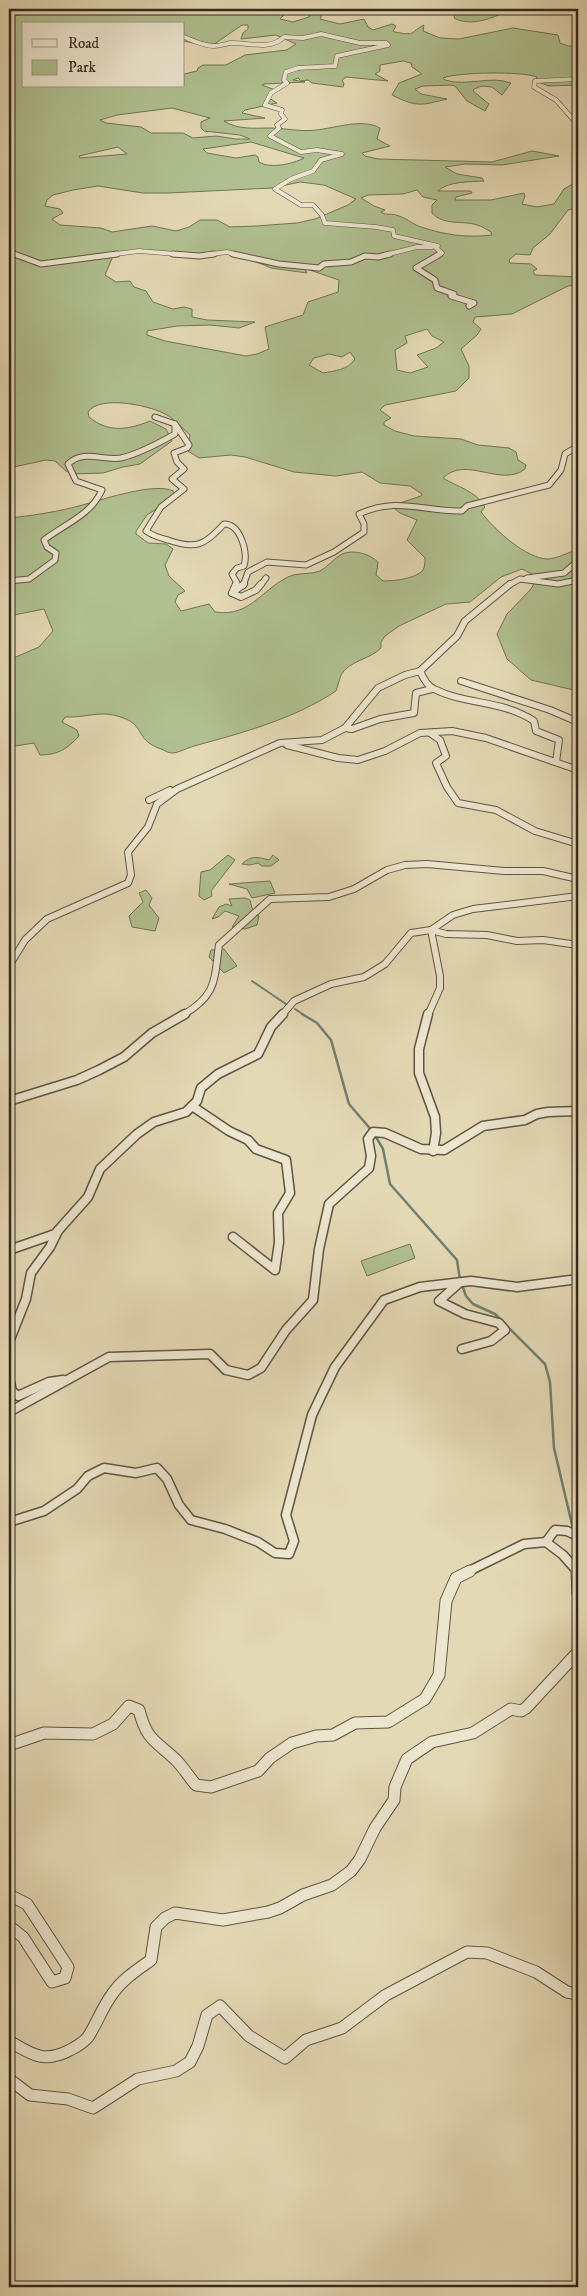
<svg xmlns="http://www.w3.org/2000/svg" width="587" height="2296" font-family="'IM FELL DW Pica',serif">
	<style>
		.green { fill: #b0c090; stroke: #707457; fill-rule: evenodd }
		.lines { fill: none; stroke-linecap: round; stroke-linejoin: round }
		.stream-far1 { stroke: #6e8071; stroke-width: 2 }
		.stream { stroke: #6e8071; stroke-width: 2.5 }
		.street-far4-casing { stroke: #5e5544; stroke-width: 5 }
		.street-far3-casing { stroke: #5e5544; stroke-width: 7 }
		.street-far2-casing { stroke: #5e5544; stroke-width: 8 }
		.street-far1-casing { stroke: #5e5544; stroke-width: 11 }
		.street-casing { stroke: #5e5544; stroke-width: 13 }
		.street-far4 { stroke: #ede6cf; stroke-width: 4 }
		.street-far3 { stroke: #ede6cf; stroke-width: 5 }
		.street-far2 { stroke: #ede6cf; stroke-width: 6 }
		.street-far1 { stroke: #ede6cf; stroke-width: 8 }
		.street { stroke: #ede6cf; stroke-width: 11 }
	</style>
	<rect width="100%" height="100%" fill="#e4d9b5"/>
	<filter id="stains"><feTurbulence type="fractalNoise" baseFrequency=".004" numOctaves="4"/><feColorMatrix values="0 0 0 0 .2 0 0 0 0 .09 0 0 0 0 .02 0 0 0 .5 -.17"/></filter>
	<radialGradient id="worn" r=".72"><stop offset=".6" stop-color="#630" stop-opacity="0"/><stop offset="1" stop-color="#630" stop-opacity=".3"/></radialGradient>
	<g class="green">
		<path d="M41,9H263L276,13L284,9H290L280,19L293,22L309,17V9H322L323,12L320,19L340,24L364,19L368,27L373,30L392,24L396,26L393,31L395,32C416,36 409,33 424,25L423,31L440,38L459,39L513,28L558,35L560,43L568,46H578V89L577,85L549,86L535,81L537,77C522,71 458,72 443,78L445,80C467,87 490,75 511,83L502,95L492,87L482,86L474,89L473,91L489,104L485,111L467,101L455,86L451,85L423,86L415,89L421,94L447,99C422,105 418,108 392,95L399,83L422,74L412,67L411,63L403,61L380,65V71L375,74L388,81L346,77L342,80L344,84L343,87L312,83L308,80L301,81L298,78L293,80L305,82L263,84L262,85L275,90L269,98L277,103L245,110L242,113L265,118L224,121C238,130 254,128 269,128C285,128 300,132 316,130C336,128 362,118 380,128L377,139L390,146L362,153L365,156L378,159L492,162L532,151L559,156L502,165L465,164L445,167L457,174L482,178L484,181C470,182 448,181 438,191H471L472,193L456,197L455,200H491L524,193L525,196L522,204L537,207L554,204L564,189L578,181L577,208L568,210L550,234L533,248L530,255L516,254L509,260L510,263L531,264L537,269L533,271L535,275L578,277V285L568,286L512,314L475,317L473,322L481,329L477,335L461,349L469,366V378L456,391L385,405L380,410L391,418L384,422V425L395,431L414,436L461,439L478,445L509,448L516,452L518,460L526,465L525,469C501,488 466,455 443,478C457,487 475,490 485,507L481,512C494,529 526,559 548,559C558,558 568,553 578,549V691L531,680L507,659L497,634L507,614L531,589L535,582L532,574L522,569L501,577L470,602L446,604L399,626L385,636L381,642V648C371,659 348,661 341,675C339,680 338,686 336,691C294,719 242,733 194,746C187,748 178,753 172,753C168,753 164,750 161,749C137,741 144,728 128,720C102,708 90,718 65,717L62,722L77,730L79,736C67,749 58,755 40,755L34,743L9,747V660L39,647L53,631L44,609L9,616V518C29,516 50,513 71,508C93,503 153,481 173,491L175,497L147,515L136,531V534L148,543L166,544L173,549L165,565L169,576L185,591L178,595L175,602L181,611L209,604L215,612C252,618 264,585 293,575C302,573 312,574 320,571C328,567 334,558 342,554C353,549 370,554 378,562L376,575L383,581C393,581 416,579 423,570C425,567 425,561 425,558L407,540L417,520L400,513L394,508L397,504L421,496L422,494L410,486L380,483L362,472L336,476L294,472L245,457L231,455L199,458L188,451L190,435C182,428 173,417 163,413C147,405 99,395 88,412L89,417C108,433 128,430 150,421L166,429L172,441L140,464L123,467L103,473L72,474L66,471L55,461L46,460L9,468V13ZM24,24H184V41L210,47L242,25H248V29L243,33L241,39L276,35L296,44L287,50L245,55L226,65H203L198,68L197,71L184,74V86H24ZM172,108L210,118L201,122V128L204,131L240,135L250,139H236L216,136L193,138L183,133H151L141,127L106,123L100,120L117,115ZM251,142L304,158C293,164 270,169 259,162L258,157L255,155L236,158L207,153L203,149ZM118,147L127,154L80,158L79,156ZM300,182L324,185L356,199L348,205L315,219L297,223L256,226L230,227L217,220H200L189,227L176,231L152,226L112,232L101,228L60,225L52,219L63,213L60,209L45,206L47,200L53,195L73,190L98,186L143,193H168L272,188ZM417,190L423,197L437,200L432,205V213C444,226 462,220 477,225C482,226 487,230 491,232L492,235C467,238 445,235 421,227C412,224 405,217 396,215C390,213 386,216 381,212L385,210L374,206L361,198L368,195L403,194ZM128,252L210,256L233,252L271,268L307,273L304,268L339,280L338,292L308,302L303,315L265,327L269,349L257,354L246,356L165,341L147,335V331L177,326L210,325L239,328L255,322L207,320L192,317V309L184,307L173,309L153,302L146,291L134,287L130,281L116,282L105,275L113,256ZM427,329L432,336L444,342L436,348L417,355L428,367L410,373L397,370L395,350L407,343L405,336ZM350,352L355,359C348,370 334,371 323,373L309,365L314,358L329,354L342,357Z"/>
		<path d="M445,9H502V11L501,14C487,20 469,26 454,18L455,13Z"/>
		<path d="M228,855L235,860L211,891L212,896L204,900L199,896L201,872L210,870Z"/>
		<path d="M273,855L279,860L271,866H262L258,863L250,865L242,864C251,855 258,857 269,860Z"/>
		<path d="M270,881L275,893L252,898L247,889L229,884Z"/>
		<path d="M146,890L152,898L149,905L159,918L155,931L132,927L129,916L143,902L139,893Z"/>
		<path d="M245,898L250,900L252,908L259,916L257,925L245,929L232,927L239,916L225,911L218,917L212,919L219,907L226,904L232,906L229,899Z"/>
		<path d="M224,949L237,966L224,973L209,957L211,950Z"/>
		<path d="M410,1244L415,1258L367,1276L361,1261Z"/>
	</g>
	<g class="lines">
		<g class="stream-far1">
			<path d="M252,981L286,1004"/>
			<path d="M295,1009L304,1015"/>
		</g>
		<g class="stream">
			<path d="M302,1014L317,1023L331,1040L349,1104L373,1132L383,1149L390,1184L457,1260L460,1280"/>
			<path d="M462,1285L466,1296L473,1304L495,1314L545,1364L550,1382L554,1448L574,1533"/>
		</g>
		<g class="street-far4-casing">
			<g id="street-far4">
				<path d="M9,14L53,9"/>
				<path d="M184,37C194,41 204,46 214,46C220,46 225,44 230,43C247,42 270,51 284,37L303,38L321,34L360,43H386L388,45L337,56L335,66L298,68L286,72L284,80L287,83L271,93L265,105L282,110L281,114L285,119L277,125L279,128L270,136L301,152L317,150L342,154L321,160L313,171L291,179L275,189L301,205H313L322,215L325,223L376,227L393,230L394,236L438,246L435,247L442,253L438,255"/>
				<path d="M578,79L535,81L534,87L556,100L578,125"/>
				<path d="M9,252L17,255"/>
				<path d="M108,255L139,251L188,255"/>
				<path d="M205,255L227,252L237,255"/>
				<path d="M385,255L417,247H432"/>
			</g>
		</g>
		<g class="street-far3-casing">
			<g id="street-far3">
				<path d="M14,254L41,264L117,254"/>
				<path d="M173,254L199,256L214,254"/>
				<path d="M233,254L279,264L319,268L324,264L351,262L365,256L378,257L390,254"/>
				<path d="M440,254L416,268L435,280L437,288L454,294L451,296L474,303L469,306"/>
				<path d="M175,424L189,445L187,448L174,453L177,462L184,469L172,479L184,489L161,507L146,531C153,536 160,538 168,540C196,550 205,545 224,524C241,524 248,553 244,566L237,568L232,574L237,583L236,586"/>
				<path d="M527,578L564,573L578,561"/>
				<path d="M9,581L29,579L55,560L56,553L47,547L44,540C65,524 91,515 102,490L76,481L68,464C83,449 103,461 121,458C139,454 159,443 175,434V424L155,417"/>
				<path d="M243,586L248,572L267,562L306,565L334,552L364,532V524L359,514C399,496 423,512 462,511L467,506L549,485L561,470L565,454L578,446"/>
				<path d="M260,586L266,578"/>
				<path d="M507,586L520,579L558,584L578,580"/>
			</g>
		</g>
		<g class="street-far2-casing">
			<g id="street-far2">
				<path d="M236,584L232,593L244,584"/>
				<path d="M232,593L241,597L256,590L261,584"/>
				<path d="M420,671C423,678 427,686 434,689C466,705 503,700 534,721L536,731L559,740L556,762"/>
				<path d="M461,681L550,710L578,722"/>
				<path d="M345,728L352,729L380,719L414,713L416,693L432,689"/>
				<path d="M430,733L440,740L446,756L436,763L447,787L458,803L496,810L535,831L578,844"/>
				<path d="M287,745L338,758L358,760L385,751L420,733L452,731L486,738L578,770"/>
				<path d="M149,800L170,790"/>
				<path d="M431,930L453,915L473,909L578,896"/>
				<path d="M9,966L25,940L47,919L128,883L131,875L128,852L148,827L157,804L177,789L280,743L322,740L345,728L378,688L405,675L420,671L457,636L465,621L510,584"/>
				<path d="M183,1015C217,995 214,981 219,945L270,899L329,897L354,889L387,870L405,865L427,864L504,871H543L578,879"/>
				<path d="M282,1015L294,1001L331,984L364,977L385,964L411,933L431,930L446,934L487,935L517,941L543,940L578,945"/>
				<path d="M428,1015L440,988V976L431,930"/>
			</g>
		</g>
		<g class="street-far1-casing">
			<g id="street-far1">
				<path d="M428,1014L419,1049V1073L435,1117L436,1133L433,1151"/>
				<path d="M9,1101L77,1080L99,1070L124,1057L152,1033L185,1014"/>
				<path d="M192,1106L229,1131L248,1140L256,1149L286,1160L290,1193L278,1213L279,1242L275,1270L233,1237"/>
				<path d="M9,1250L55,1234L88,1197L100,1169L137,1134L154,1122L186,1112L197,1101L201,1088L218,1074L258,1054L271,1027L283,1014"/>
				<path d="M458,1284L439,1301L465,1314L499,1323L505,1330L491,1341L462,1349"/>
				<path d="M9,1342L26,1299L31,1273L50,1247L58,1231"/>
				<path d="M9,1378L12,1391L18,1396L49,1382L63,1380"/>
				<path d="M9,1412L109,1357L210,1354L226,1370L248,1375L261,1368L286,1330L313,1300L319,1249L329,1204L369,1168L371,1156L368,1139L373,1132L385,1133L421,1149L444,1150L483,1126L525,1120L537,1114L548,1112L578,1111"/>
				<path d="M9,1522L44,1511L77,1489L88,1476L104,1468L136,1473L157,1468L167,1479L179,1505L191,1520L225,1529L258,1542L275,1553L289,1554L294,1541L286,1515L312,1415L335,1367L384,1300L420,1287L471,1281L517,1287L578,1279"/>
				<path d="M546,1542L555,1530L567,1531L578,1536"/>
				<path d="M467,1572L524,1544L546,1542L563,1555L578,1572"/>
			</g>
		</g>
		<g class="street-casing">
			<g id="street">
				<path d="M577,1571L578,1594"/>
				<path d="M9,1745L44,1733L93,1734L113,1724L129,1706L139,1710C147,1741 155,1740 176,1760C183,1767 189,1777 196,1785L211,1787L258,1771L270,1758L292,1743L316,1736L333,1735L355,1723L388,1722L425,1699L439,1675L446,1601L456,1578L470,1571"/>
				<path d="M9,1895L27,1904L68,1967L65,1978L52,1982L23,1937L9,1926"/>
				<path d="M9,2041C31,2054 44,2064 70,2050C76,2047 83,2043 88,2037C97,2023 103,2006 113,1993C123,1979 137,1970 151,1960L156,1927L165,1918L175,1913L223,1920L268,1912L280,1908L303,1895L332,1885L351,1871L360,1859L375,1828L394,1800L395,1787L407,1759L432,1742L473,1733L511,1709L521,1711L526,1708L578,1652"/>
				<path d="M9,2079L30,2095L68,2099L93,2108L138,2079L176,2071L190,2062L198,2046L207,2015L220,2006L249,2036L285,2058L306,2040L342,2028L386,1995L467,1952L487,1953L536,1972L567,1992L578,1994"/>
			</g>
		</g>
		<use href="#street-far4" class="street-far4"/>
		<use href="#street-far3" class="street-far3"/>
		<use href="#street-far2" class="street-far2"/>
		<use href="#street-far1" class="street-far1"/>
		<use href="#street" class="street"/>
	</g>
	<rect width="587" height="2296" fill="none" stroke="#e4d9b5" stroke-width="30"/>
	<rect x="10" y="10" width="567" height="2276" fill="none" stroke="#31291e" stroke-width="2.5"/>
	<rect x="15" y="15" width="557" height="2266" fill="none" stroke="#31291e"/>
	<rect x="22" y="22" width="162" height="65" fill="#ede6cf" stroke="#a29a88"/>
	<rect x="32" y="39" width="25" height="8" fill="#ede6cf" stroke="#a29a88"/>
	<text x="68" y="48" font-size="15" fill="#31291e">Road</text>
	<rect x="32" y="60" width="25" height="15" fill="#b0c090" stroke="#a29a88"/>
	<text x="68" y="72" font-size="15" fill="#31291e">Park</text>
	<rect width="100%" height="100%" filter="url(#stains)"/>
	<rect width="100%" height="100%" fill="url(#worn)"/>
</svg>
